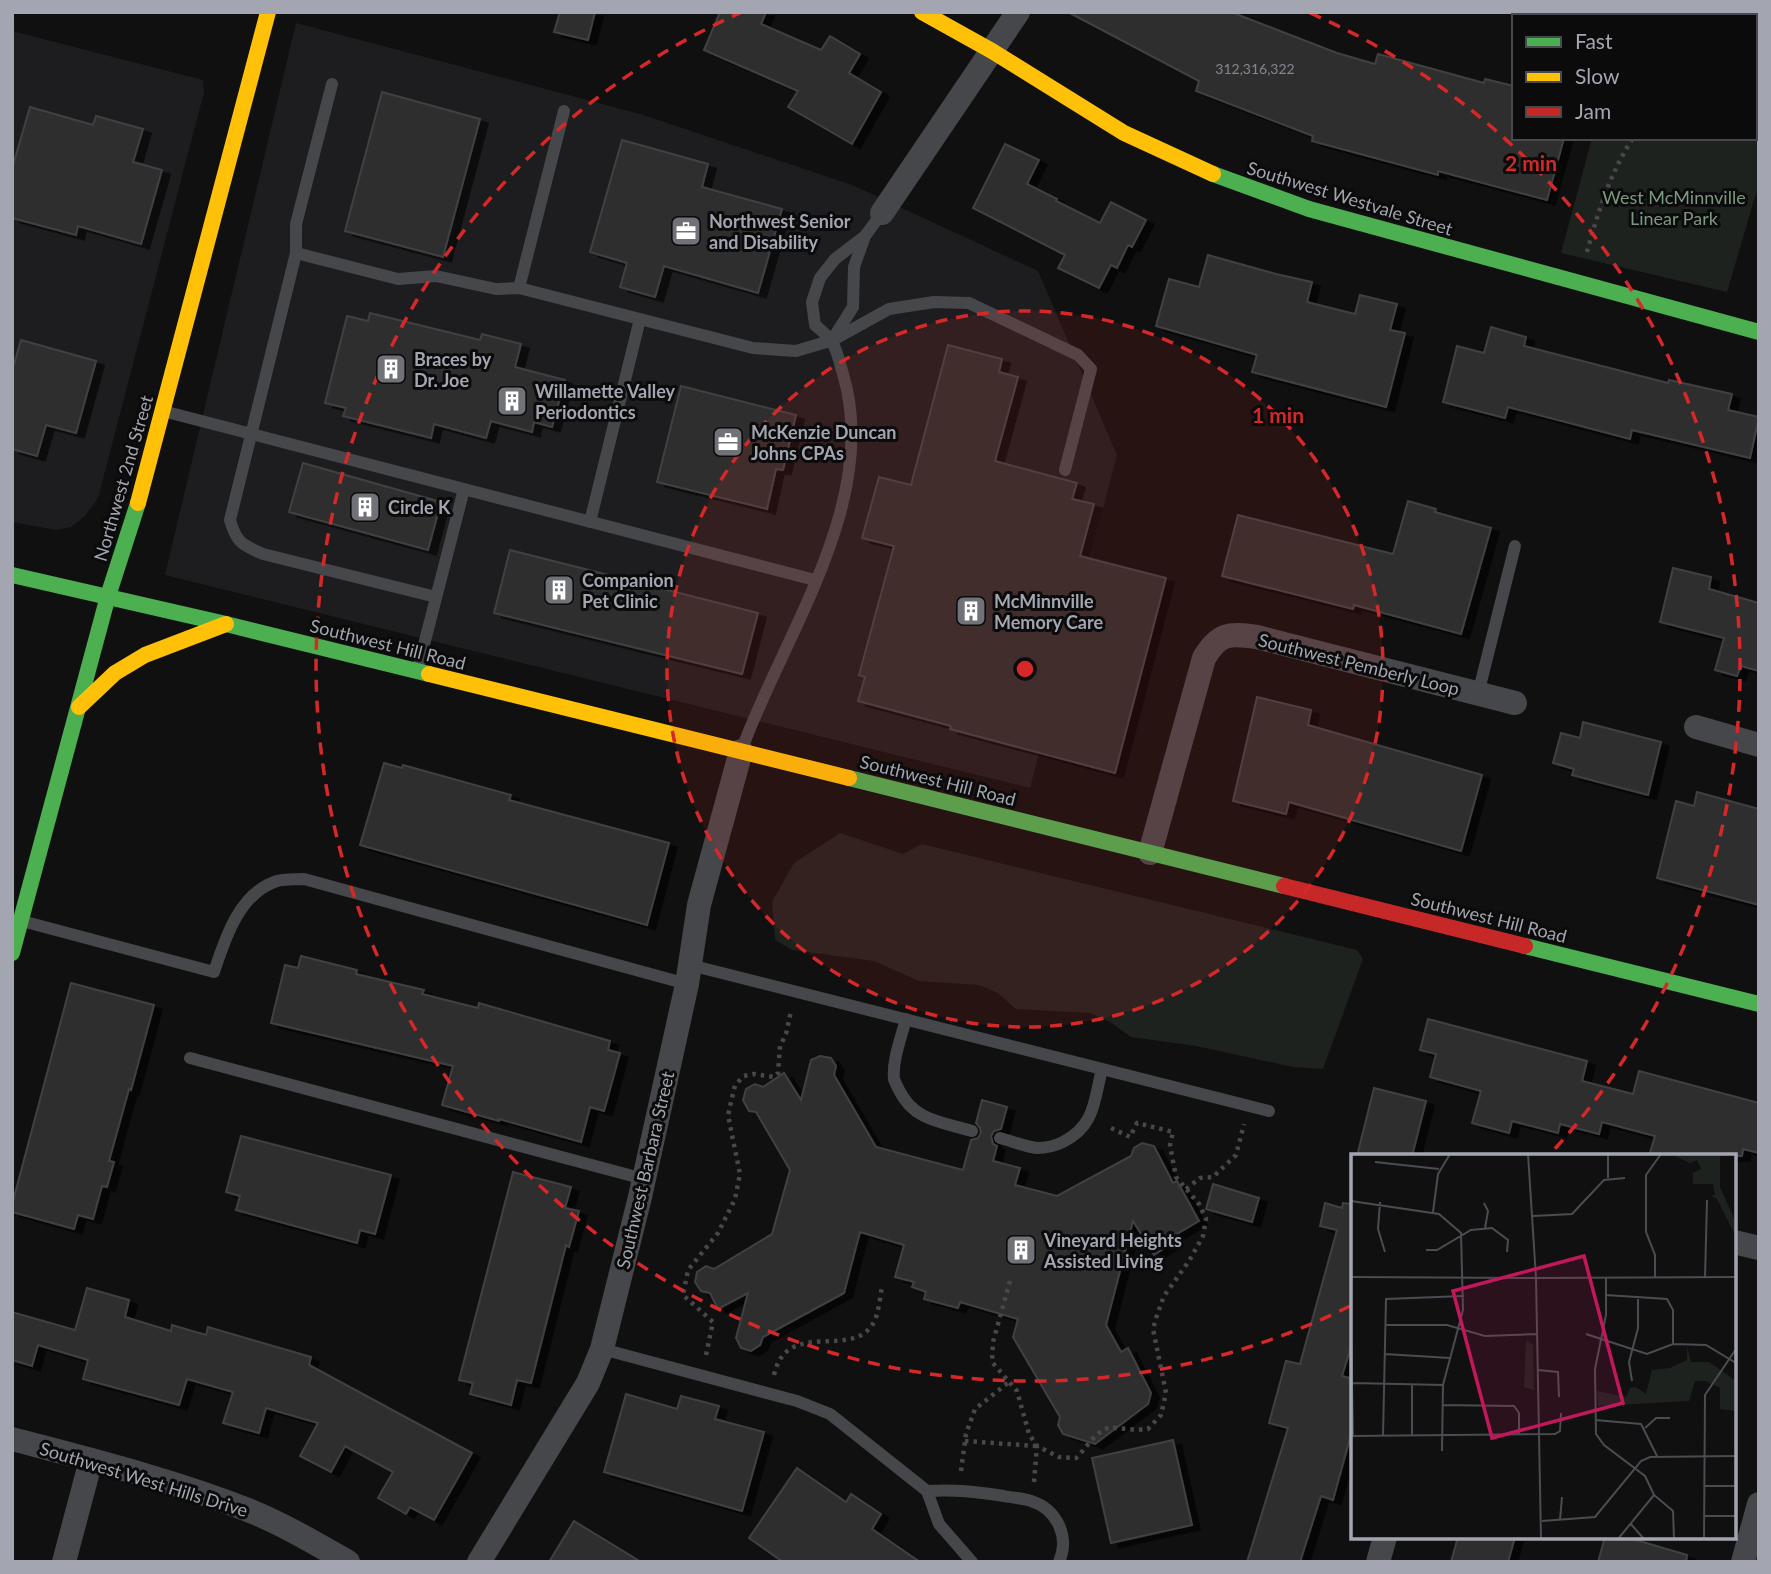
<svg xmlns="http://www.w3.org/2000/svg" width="1771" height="1574" font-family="Lato,sans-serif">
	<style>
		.built { fill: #1d1d1f }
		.green { fill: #1d221e }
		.building { fill: #2e2e2f; stroke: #404143; stroke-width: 2; filter: url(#shadow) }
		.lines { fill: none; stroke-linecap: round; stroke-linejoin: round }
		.path { stroke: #48484b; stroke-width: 4.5; stroke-dasharray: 3.5 5; stroke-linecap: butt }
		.lane { stroke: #46474a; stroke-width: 12 }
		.street { stroke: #46474a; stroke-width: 24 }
		.fast { stroke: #4caf50; stroke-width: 16 }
		.slow { stroke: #ffc107; stroke-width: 16 }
		.jam { stroke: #c62828; stroke-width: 16 }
		.ring { fill: none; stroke: #d62828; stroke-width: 3.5; stroke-dasharray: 12 9 }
		.labels { text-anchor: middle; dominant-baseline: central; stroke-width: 6; stroke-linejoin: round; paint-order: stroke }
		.number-label { font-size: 14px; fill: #868890 }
		.park-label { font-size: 18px; fill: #7c9980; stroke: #0b0b0c }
		.street-label { font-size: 18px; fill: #a3a6b0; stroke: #0b0b0c }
		.poi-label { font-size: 18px; font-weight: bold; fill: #a3a6b0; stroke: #0b0b0c; text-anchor: start }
		.inset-road { fill: none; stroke: #4b4c51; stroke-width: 2 }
		.view { fill: #c2185b; fill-opacity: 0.15; stroke: #c2185b; stroke-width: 3.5 }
		.inset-edge { fill: none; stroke: #a3a6b0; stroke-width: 3.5 }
		.centre { fill: #d62828; stroke: #0b0b0c; stroke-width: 3.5 }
		.ring-label { font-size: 21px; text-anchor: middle; font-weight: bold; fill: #d62828; stroke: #0b0b0c; stroke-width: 6; stroke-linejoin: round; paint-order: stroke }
	</style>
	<defs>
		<filter id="shadow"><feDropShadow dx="8" dy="4.5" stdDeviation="0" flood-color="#0009"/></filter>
	</defs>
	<rect width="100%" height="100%" fill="#101011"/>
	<g class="built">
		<path d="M296,23L640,114L852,185L1038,271L1117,455L1030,788L165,575Z"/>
		<path d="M12,31L203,80L204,92L98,498L85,516L71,527L56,530L12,522Z"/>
	</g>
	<g class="green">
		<path d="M1679,12H1759V183L1727,292L1561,253L1592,138H1755V16H1676Z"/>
		<path d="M840,833L903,854L922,844L1357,950L1363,959L1323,1069L1293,1067L1196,1046L1131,1037L1110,1022L1090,1013L1016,1009L998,993L979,985L919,981L874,961L792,950L775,940L772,902L794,863Z"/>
	</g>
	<g class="building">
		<path d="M560,12H595L588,40L554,32Z"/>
		<path d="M720,12H766L761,24L821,50L830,36L860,54L849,73L881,92L852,144L788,107L798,91L704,50Z"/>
		<path d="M1068,12H1231L1337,53L1375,64L1378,54L1484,83L1485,79L1514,86V138H1564L1547,200L1438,171V175L1312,141L1313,136L1196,91L1199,81Z"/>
		<path d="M382,92L480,119L443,257L345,231Z"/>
		<path d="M30,107L93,125L96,116L143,129L133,162L162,170L141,244L78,226L76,235L12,218V169Z"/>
		<path d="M622,140L708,164L702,187L782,209L758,293L664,266L655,297L620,287L627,263L590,252Z"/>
		<path d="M1005,144L1039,160L1027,184L1057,199L1056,201L1100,223L1111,202L1146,220L1132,247L1128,245L1117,268L1111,265L1099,288L1058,268L1065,255L973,208Z"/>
		<path d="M1208,255L1276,274L1312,282L1307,302L1355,314L1360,295L1397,304L1390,330L1405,333L1386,407L1252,372L1257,355L1156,326L1169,279L1199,287Z"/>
		<path d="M370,313L480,340L482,334L521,344L515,367L565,380L552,427L534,422L532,432L491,421L486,438L434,424L431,438L343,416L346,408L325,403L347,316L368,321Z"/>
		<path d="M1491,327L1526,337L1524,346L1668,383L1669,380L1732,394L1728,410L1759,417L1750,458L1632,430L1630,439L1508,407L1505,418L1443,402L1457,346L1484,353Z"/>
		<path d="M21,340L96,361L76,433L46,425L37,456L12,449V371Z"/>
		<path d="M948,345L1002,359L999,372L1018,377L995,461L1077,483L1072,499L1094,504L1080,556L1166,578L1115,773L950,729L951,726L858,701L865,677L859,675L894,546L862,538L879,477L911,485Z"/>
		<path d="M681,386L796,415L783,470L776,469L767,509L657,482Z"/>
		<path d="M303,463L441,502L428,550L289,512Z"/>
		<path d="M1408,501L1436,509L1435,512L1491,528L1461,634L1354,605L1353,609L1222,576L1238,515L1393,554Z"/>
		<path d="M510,550L758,613L742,674L494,613Z"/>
		<path d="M1673,568L1711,577L1709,589L1759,603V671L1741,666L1737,676L1715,670L1724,638L1660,622Z"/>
		<path d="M1257,697L1311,710L1308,725L1482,775L1461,851L1289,802L1286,814L1233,801Z"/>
		<path d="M1583,722L1661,742L1648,795L1572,775L1574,769L1553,763L1561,733L1580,738Z"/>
		<path d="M384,763L402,768L403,765L511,795L509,800L669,843L647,925L360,845Z"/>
		<path d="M1697,792L1759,809V905L1657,878L1676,801L1694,806Z"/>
		<path d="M301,956L357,970L356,974L424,990L422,994L478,1008L479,1003L610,1041L608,1050L620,1053L604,1111L590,1107L581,1142L499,1119V1121L442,1105L453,1066L271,1023L285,965L298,968Z"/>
		<path d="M71,983L154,1005L131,1090L129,1089L109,1161L114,1162L107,1187L102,1186L93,1219L78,1215L74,1229L12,1212V1205Z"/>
		<path d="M1428,1019L1587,1061L1582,1081L1633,1094L1639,1071L1759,1103V1153L1743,1149L1742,1156H1649L1655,1136L1602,1122L1599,1134L1560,1124L1558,1133L1512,1121L1509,1133L1472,1123L1481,1091L1430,1077L1436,1054L1420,1050Z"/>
		<path d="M820,1056L831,1058L836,1066L834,1075L876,1147L963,1170L971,1140L978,1138L981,1133L980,1128L976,1123L982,1100L1007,1107L1001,1129L994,1131L991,1136L993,1144L997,1146L993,1161L1020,1168L1015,1185L1057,1196L1131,1156L1134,1148L1142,1143L1154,1146L1173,1183L1177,1181L1199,1221L1170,1238L1173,1242L1154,1255L1133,1221L1106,1325L1121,1352L1128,1348L1151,1393L1148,1404L1095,1444L1063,1434L1058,1425L1060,1417L1013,1337L1018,1319L960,1302L958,1308L924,1299L926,1292L912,1287L914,1282L895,1277L904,1245L860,1232L844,1293L763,1337L760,1345L751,1351L741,1348L736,1338L748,1293L718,1309L710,1293L701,1291L695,1282L697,1272L706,1266L714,1269L772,1234L790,1170L756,1112L749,1111L743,1100L746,1089L755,1084L763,1087L784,1073L801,1100L811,1060Z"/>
		<path d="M1374,1088L1426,1101L1412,1156H1357Z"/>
		<path d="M241,1136L391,1175L375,1234L360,1230L357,1243L236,1210L240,1196L226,1192Z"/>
		<path d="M513,1172L571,1187L565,1208L579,1211L569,1247L566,1245L531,1383L517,1380L511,1405L470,1394L473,1383L459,1380Z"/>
		<path d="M1213,1184L1259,1198L1252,1222L1206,1209Z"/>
		<path d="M1325,1203L1342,1208L1343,1203L1353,1204V1340L1342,1376L1353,1379V1427L1333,1500L1321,1496L1300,1562H1247L1288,1428L1269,1423L1286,1361L1300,1364L1337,1230L1320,1226Z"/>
		<path d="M87,1288L129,1300L125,1317L171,1331L172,1325L206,1335L208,1327L311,1357L309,1365L472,1453L434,1520L410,1507L406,1514L378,1498L393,1472L345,1446L331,1472L300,1456L318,1423L266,1408L259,1433L223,1423L233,1392L187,1379L179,1405L83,1379L88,1360L38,1345L32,1366L12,1360V1312L75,1330Z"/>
		<path d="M626,1394L677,1409L681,1396L719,1406L715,1419L764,1432L742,1511L604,1472Z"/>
		<path d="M1173,1440L1192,1525L1111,1543L1092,1458Z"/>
		<path d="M797,1468L846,1502L851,1494L881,1514L872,1529L920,1562H783L749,1538Z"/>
		<path d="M574,1521L641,1562H549Z"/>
		<path d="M1458,1537H1515L1508,1562H1451Z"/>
		<path d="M1605,1537H1626L1687,1555L1686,1562H1598Z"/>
	</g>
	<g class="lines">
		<g class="path">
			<path d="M1708,16L1710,12"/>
			<path d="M1587,252C1598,212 1610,173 1633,138"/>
			<path d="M1186,1189L1200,1178L1213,1177L1236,1155L1244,1124"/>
			<path d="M1010,1281L993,1342L992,1362L1017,1391L1029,1434L1037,1446"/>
			<path d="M706,1355L713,1322L683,1295L688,1270L718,1233L735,1199L740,1174L728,1115L735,1085L744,1076L754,1074L774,1077L778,1073L780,1046L786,1034L791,1011"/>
			<path d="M774,1375C787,1316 855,1363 875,1320C879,1310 880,1297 882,1287"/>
			<path d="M965,1441L1036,1446"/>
			<path d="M961,1471L966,1434L975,1409L1009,1382"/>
			<path d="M1034,1482L1037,1446L1059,1457L1076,1458C1085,1450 1096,1430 1109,1428C1118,1427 1135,1431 1148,1429L1161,1415L1166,1393L1153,1329L1157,1315L1164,1296L1189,1261L1203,1236L1206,1219L1199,1204L1176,1177L1170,1145L1173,1132L1137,1123L1130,1137L1107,1126"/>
		</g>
		<g class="lane">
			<path d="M332,84L296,224V253L230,520C236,542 242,545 263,554L436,597"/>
			<path d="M296,253L398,279L436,276L496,289L519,288L753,348L796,351L833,340L889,309L934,302L969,303L1078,355L1091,369L1065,470"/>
			<path d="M519,288L564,111"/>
			<path d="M834,337L853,307L854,267L865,236"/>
			<path d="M163,411L815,580"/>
			<path d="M590,522L640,319"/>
			<path d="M418,668L464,489"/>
			<path d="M1478,694L1515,546"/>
			<path d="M742,749C784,634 881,500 843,374C835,347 837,343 815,325L812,302L820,278L835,259L865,236L882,213"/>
			<path d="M22,921L214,972C225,939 239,893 277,881C285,879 295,879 304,879L687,984"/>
			<path d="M690,965L1269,1111"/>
			<path d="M906,1019C901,1038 892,1061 894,1079C895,1082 898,1088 899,1090C914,1121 942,1122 972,1131"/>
			<path d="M190,1058L644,1179"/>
			<path d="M1000,1138C1012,1141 1025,1147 1037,1148C1046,1148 1055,1146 1063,1142C1095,1126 1094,1101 1102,1069"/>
			<path d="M602,1349L797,1401L830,1414L927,1491L939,1524L972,1562"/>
			<path d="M927,1491C955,1489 977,1492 1004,1496C1013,1498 1023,1498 1031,1501C1057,1509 1070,1537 1059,1562"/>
		</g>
		<g class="street">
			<path d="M882,213L1018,12"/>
			<path d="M1696,727L1759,745"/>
			<path d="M1150,853L1204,658C1219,633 1229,633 1257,637L1515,703"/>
			<path d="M1734,1242L1759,1248"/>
			<path d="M12,1439C91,1460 172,1480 248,1510C283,1524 315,1543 348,1562"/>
			<path d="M64,1562L91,1460"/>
			<path d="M479,1562L588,1383L602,1349L640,1197L687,984L699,905L741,751"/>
			<path d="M1378,1562L1385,1537"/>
			<path d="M1743,1562L1759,1504"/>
		</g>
		<g class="fast">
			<path d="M1213,174L1309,209L1759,332"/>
			<path d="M12,575L226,624L429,674"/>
			<path d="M849,778L1284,886"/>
			<path d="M1525,946L1759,1004"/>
			<path d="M12,953L108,596L138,503"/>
		</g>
		<g class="slow">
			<path d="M922,12L992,51L1124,133L1213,174"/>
			<path d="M138,503L268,12"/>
			<path d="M429,674L849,778"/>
			<path d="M79,707L115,673L145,655L226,624"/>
		</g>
		<path class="jam" d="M1284,886L1525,946"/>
	</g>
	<circle cx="1025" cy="669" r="358" fill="#d62828" fill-opacity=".12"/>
	<g class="ring">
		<circle cx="1025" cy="669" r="358"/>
		<path d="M1350 1306A715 715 0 1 1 740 13M1310 13A715 715 0 0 1 1552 1152"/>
	</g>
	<defs>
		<g id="office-square" transform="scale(1.575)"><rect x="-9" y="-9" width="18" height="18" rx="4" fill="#707278" stroke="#0b0b0c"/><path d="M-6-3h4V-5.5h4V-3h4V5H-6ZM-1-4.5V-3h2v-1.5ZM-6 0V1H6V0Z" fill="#fff"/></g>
		<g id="building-square" transform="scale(1.575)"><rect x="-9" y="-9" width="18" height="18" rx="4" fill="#707278" stroke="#0b0b0c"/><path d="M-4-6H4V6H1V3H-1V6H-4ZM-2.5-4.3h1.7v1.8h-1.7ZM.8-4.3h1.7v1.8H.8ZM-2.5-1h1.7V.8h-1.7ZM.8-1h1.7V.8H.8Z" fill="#fff"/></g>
	</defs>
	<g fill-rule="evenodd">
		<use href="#office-square" x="686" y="231"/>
		<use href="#building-square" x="391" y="369"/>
		<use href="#building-square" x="512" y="401"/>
		<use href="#office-square" x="728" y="442"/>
		<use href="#building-square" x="365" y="507"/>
		<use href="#building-square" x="559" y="590"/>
		<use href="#building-square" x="971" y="611"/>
		<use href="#building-square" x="1021" y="1250"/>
	</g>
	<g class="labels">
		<g class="number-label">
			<text x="1255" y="68">312,316,322</text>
		</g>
		<g class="park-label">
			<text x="1674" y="197">West McMinnville<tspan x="1674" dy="21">Linear Park</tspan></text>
		</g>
		<g class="street-label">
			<text transform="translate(1350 198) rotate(17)">Southwest Westvale Street</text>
			<text transform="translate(123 478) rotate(-74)">Northwest 2nd Street</text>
			<text transform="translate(388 644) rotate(14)">Southwest Hill Road</text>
			<text transform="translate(1359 664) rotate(14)">Southwest Pemberly Loop</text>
			<text transform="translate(938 780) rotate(14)">Southwest Hill Road</text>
			<text transform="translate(1489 917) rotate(14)">Southwest Hill Road</text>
			<text transform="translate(645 1170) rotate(-77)">Southwest Barbara Street</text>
			<text transform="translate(144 1479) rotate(17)">Southwest West Hills Drive</text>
		</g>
		<g class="poi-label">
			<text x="709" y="221">Northwest Senior<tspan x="709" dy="21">and Disability</tspan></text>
			<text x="414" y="359">Braces by<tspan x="414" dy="21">Dr. Joe</tspan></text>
			<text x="535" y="391">Willamette Valley<tspan x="535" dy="21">Periodontics</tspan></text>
			<text x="751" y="432">McKenzie Duncan<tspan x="751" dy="21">Johns CPAs</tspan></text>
			<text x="388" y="507">Circle K</text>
			<text x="582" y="580">Companion<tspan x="582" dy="21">Pet Clinic</tspan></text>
			<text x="994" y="601">McMinnville<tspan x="994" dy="21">Memory Care</tspan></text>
			<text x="1044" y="1240">Vineyard Heights<tspan x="1044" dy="21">Assisted Living</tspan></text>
		</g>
	</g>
	<g transform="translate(1351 1154)">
		<rect width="385" height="385" fill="#101011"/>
		<path d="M319,0H369V33L385,69V83L366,45L360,42L364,41L362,30H342V19L350,15L346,6L339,9ZM175,186L182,190L183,236L173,233ZM336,192L340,208H358L385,227V257L369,255V234L355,227H344L338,247L247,252L246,237L275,243L279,234L285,233L295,240L301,216L319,214L336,206Z" fill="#1d221e"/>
		<path class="inset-road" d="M129,0H173M177,0L185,124L385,123M385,0V29M257,1V24M24,8L88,15M0,47L88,60L110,79L112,156L92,231L91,297M29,48L27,75L34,98M133,49L137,57L134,74M82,58L87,20L99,0M182,62L221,60L253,26L274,24M75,96H86L120,76L141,74L157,86L156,98M0,123L185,124L190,385M255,124V161L244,215L245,280L253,291L294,322L303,341L322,357L323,385M304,124V101L295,78V21L310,0M354,124L356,46M255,141L316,145L322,156V190M34,171H96L134,182L187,180M235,180L296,200L322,190L355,191L385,209M0,181L2,282M33,200L99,204M187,216L207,218L208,243M281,227L278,208L287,174V145M1,229L92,231M61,230V282M91,251L163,252L168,259V281M244,266L290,270L306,302M294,274L305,264H319M0,282L204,280L209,277L210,259M32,282L35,145L113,142M353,332H385M353,362H385M209,366L211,343M191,367L244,363L290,307L299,303L385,302M279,369L293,385M267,385L303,341M353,385L354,241L385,195"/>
		<path class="view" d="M233,102L272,249L141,284L102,137Z"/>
		<rect width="385" height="385" class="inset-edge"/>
	</g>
	<circle cx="1025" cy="669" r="10" class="centre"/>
	<g class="ring-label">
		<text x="1531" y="171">2 min</text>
		<text x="1278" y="423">1 min</text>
	</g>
	<rect width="1771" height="1574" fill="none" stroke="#a3a6b0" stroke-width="28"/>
	<rect x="1512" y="14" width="245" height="126" fill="#0b0b0c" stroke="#48494e" stroke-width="2"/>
	<rect x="1526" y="37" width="35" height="10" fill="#4caf50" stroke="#48494e" stroke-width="2"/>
	<text x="1575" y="49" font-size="21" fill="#a3a6b0">Fast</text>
	<rect x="1526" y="72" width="35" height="10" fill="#ffc107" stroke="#48494e" stroke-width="2"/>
	<text x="1575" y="84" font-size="21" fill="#a3a6b0">Slow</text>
	<rect x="1526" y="107" width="35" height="10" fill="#c62828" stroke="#48494e" stroke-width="2"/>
	<text x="1575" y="119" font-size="21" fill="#a3a6b0">Jam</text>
</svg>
